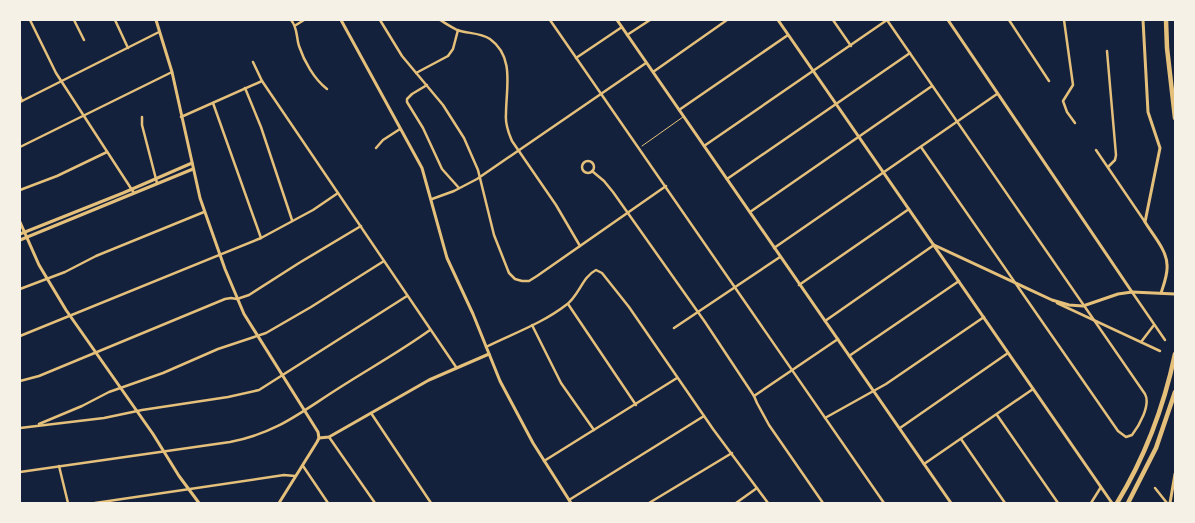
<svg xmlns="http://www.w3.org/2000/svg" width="1195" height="523" font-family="Montserrat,sans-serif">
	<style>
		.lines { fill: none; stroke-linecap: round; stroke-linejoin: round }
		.service { stroke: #e5c07b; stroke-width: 1 }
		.minor { stroke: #e5c07b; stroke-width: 2.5 }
		.tertiary { stroke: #e5c07b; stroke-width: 3 }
		.secondary { stroke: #e5c07b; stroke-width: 3 }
		.motorway { stroke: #e5c07b; stroke-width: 4.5 }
	</style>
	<rect width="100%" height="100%" fill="#14213d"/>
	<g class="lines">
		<path class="service" d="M642,146L683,117"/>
		<g class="minor">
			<path d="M30,20L56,73L134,193"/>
			<path d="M74,20L84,40"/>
			<path d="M115,20L128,48"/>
			<path d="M291,20C298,28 296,37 299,46C304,61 314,79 327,89"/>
			<path d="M380,20L402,56L443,105L464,138L478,170L494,235L509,273L515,279L522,281H529L537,276L666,186"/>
			<path d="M440,20C445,23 451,27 457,30C468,34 479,32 490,39C515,57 506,88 506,114C505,124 508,132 512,141L556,205L580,246"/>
			<path d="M550,20L884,503"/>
			<path d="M833,20L851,46"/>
			<path d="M1009,20L1049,81"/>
			<path d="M1064,20L1073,85L1063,101L1067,112L1075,123"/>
			<path d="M296,25L304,20"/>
			<path d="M627,35L650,20"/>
			<path d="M1107,51L1116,155L1115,160L1108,167"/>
			<path d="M576,58L622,27"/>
			<path d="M253,62L262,81L456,367"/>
			<path d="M653,72L727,20"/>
			<path d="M416,73L448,56L453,49L458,30"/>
			<path d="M427,85L412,94L407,99V102L423,128L442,169L459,188"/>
			<path d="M245,88L261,127L292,220"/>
			<path d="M20,96L22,101"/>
			<path d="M20,102L159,32"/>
			<path d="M213,103L261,238"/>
			<path d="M679,110L788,35"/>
			<path d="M142,117V125L157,183"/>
			<path d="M181,117L262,81"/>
			<path d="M704,146L887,20L1145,394C1151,405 1139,426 1132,435L1126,437L1118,431L921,147"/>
			<path d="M20,147L172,72"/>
			<path d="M376,148L383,140L400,129"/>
			<path d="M1096,150L1145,222"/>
			<circle cx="588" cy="167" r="6"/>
			<path d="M592,171L604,181L613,192L705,322L754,396L757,403L769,425L823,503"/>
			<path d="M727,179L910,53"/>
			<path d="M20,190L57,176L107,152"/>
			<path d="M432,199L454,191L477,179L646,63"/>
			<path d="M750,212L932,86"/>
			<path d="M774,248L997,94"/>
			<path d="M799,285L909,209"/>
			<path d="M20,289L65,272L96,256L204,212"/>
			<path d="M1132,292L1165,340"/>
			<path d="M1057,303L1160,351"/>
			<path d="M568,304L636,405"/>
			<path d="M825,321L934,245"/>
			<path d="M532,325L561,383L594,430"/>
			<path d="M674,328L780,257"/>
			<path d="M20,336L261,238L313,210L338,193"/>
			<path d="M1141,342L1154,325"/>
			<path d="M486,347C512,334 543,323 566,305C579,296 582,277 596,270L602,273L629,307L713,429L768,503"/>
			<path d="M849,356L959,281"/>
			<path d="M20,381L39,376L225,299L231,298L237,299L249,295L299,263L361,226"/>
			<path d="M754,396L838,339"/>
			<path d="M371,413L431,503"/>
			<path d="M997,415L1058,503"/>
			<path d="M825,418L886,384L984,317"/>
			<path d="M39,424L82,406L109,392L163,373L218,349L266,333L311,307L384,261"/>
			<path d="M20,428L104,418L142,410L228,397L259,390L407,296"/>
			<path d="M900,428L1008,353"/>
			<path d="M329,437L375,503"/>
			<path d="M961,439L1005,503"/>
			<path d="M544,461L677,378"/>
			<path d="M924,464L1033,389"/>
			<path d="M59,466L68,503"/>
			<path d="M303,466L328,503"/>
			<path d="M20,472L230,442C277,433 301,412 339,388C370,368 401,351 430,330"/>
			<path d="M1155,488L1167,503"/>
			<path d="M569,500L704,416"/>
			<path d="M95,503L284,475L295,476"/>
			<path d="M649,503L732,453"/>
			<path d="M736,503L757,488"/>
			<path d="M1091,503L1101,487"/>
		</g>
		<g class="tertiary">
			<path d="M156,20L172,72L200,198L225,269L244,314L318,432L319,438L317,442L279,503"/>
			<path d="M341,20L422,168L447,258L473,314L500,381L533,443L571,503"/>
			<path d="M617,20L951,503"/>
			<path d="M948,20L1132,292"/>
			<path d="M1143,20L1148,112L1160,148L1145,222C1152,234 1167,250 1167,265C1168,274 1164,284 1161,293"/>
			<path d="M20,222L39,265L66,310L153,434L179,476L199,503"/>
			<path d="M20,234L123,193L192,163"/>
			<path d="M20,240L193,169"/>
			<path d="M934,245L1052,300L1069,305L1083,306L1118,294L1132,292L1175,294"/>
			<path d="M319,438L329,437L429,380L489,354"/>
		</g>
		<g class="secondary">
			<path d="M778,20L1112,503"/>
			<path d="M1170,503L1175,474"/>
		</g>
		<g class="motorway">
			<path d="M1166,20L1167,48L1175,118"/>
			<path d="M1117,503C1145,457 1164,406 1175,354"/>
			<path d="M1128,503L1156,448L1175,392"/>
		</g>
	</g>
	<rect width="1195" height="523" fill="none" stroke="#f6f1e7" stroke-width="42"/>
</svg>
